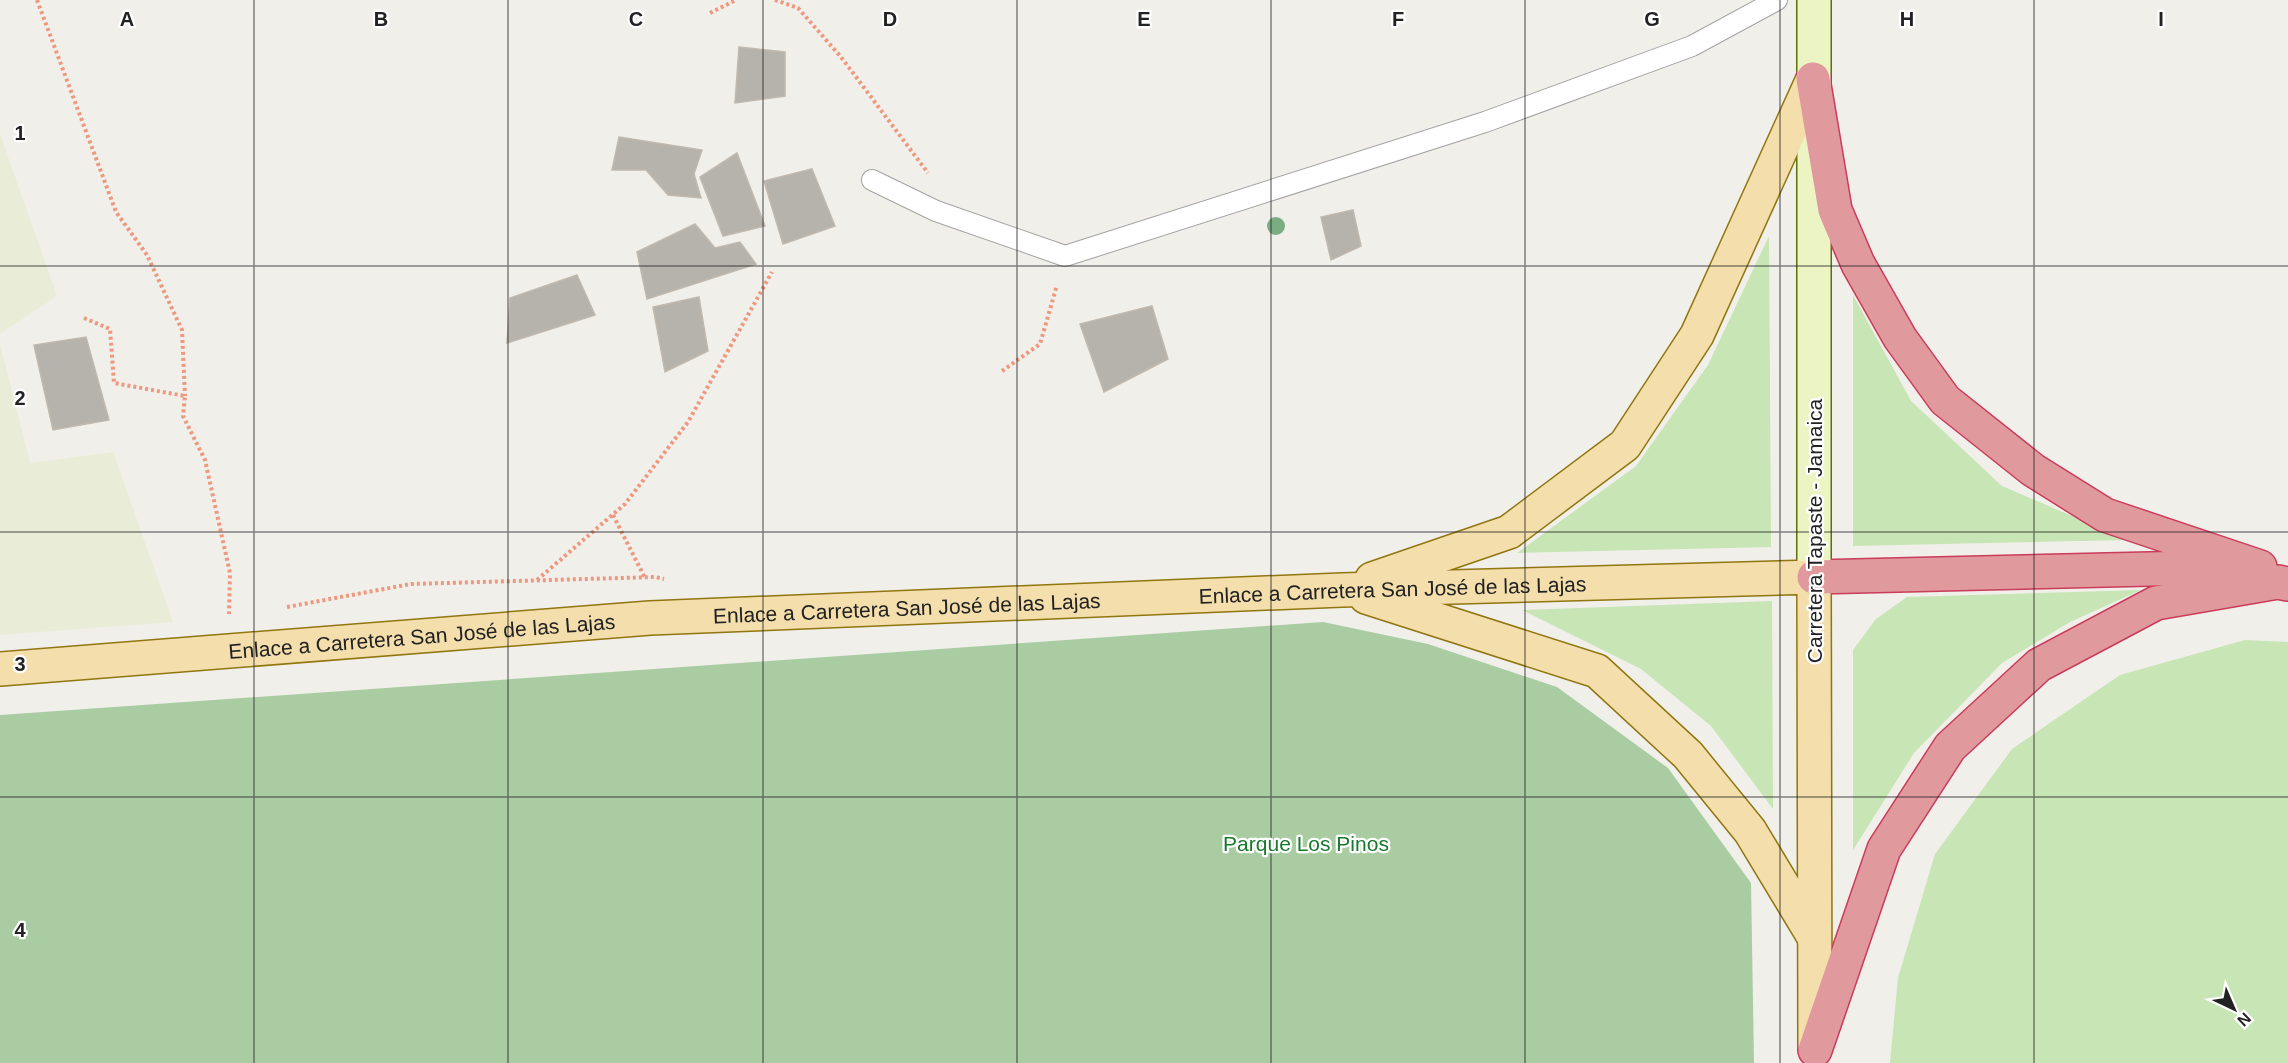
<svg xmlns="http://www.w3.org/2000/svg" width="2288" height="1063" font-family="Arial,sans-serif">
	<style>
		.farmland { fill: #e9edd7 }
		.grass { fill: #c7e5b5 }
		.forest { fill: #aacca3 }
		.building { fill: #b6b2ac; stroke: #c1b9ad; stroke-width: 1.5 }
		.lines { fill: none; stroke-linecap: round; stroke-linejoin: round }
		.service-casing { stroke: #a3a3a3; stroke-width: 22 }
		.secondary-casing { stroke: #5b7111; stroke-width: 36 }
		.primary-casing { stroke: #90760f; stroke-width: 36 }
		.motorway-casing { stroke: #cb3b5a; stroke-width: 36 }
		.path { stroke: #ed987f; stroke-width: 4; stroke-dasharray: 3 3; stroke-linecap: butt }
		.service { stroke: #fff; stroke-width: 20 }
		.secondary { stroke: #ecf4c4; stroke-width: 33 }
		.primary { stroke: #f3deac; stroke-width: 33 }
		.motorway { stroke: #e09a9e; stroke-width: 33 }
		.tree { fill: #7aae82 }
		.grid { fill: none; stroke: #222; stroke-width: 1.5; stroke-opacity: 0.55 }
		.labels { text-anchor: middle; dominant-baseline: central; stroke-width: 4.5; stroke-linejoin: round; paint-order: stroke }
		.street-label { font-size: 21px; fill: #222; stroke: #fff }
		.park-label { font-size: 21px; fill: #18782c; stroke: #fff }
		.grid-label { font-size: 20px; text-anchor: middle; font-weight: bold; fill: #222; stroke: #fff; stroke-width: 4.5; stroke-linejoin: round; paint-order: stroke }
	</style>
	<rect width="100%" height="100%" fill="#f1efea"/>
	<g class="farmland">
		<path d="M0,134L57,296L0,334Z"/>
		<path d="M0,344L30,463L113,452L173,622L0,635Z"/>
	</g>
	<g class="grass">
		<path d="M1769,236L1771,547L1517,553L1636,466L1708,365Z"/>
		<path d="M1853,295L1911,401L2002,486L2128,540L1853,546Z"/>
		<path d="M2141,590L2070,622L2002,663L1914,753L1853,850V650L1876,619L1907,597Z"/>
		<path d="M1772,601L1773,809L1711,726L1641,669L1522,610Z"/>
		<path d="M2245,640L2288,642V1063H1890L1898,978L1935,854L2012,749L2120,675Z"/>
	</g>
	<path class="forest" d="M1323,622L1428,644L1557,687L1668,768L1751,883L1754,1063H0V715Z"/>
	<g class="building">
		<path d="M739,47L785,52V96L735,103Z"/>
		<path d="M619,137L702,150L694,174L701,198L668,195L646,170H612Z"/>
		<path d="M737,153L765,226L723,236L700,177Z"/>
		<path d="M812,169L835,226L783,244L764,181Z"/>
		<path d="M1353,210L1361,246L1331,260L1321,217Z"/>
		<path d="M695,224L715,248L740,242L756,264L647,299L637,252Z"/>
		<path d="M577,275L595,315L507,343L510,298Z"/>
		<path d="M699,297L708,351L665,372L653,307Z"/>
		<path d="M1152,306L1168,359L1104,392L1080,324Z"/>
		<path d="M86,337L109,420L53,430L34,345Z"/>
	</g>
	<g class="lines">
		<g class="service-casing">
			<path id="service" d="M872,180L936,211L1065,256L1485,122L1692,46L1777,0"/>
		</g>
		<g class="secondary-casing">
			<path id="secondary" d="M1814,0V577"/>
		</g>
		<g class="primary-casing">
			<g id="primary">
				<path d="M1372,579L1509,532L1625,445L1697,335L1813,79"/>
				<path d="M1366,597L1597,671L1688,755L1750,831L1814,937"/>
				<path id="s1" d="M0,669L650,618L1342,590L1814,577L1815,1046"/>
			</g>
		</g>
		<g class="motorway-casing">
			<g id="motorway">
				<path d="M1813,79L1835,210L1858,264L1900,338L1945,400L2033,470L2105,515L2260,567"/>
				<path d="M1814,577L2235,567"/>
				<path d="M1815,1050L1884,849L1950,747L2039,665L2156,603L2278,582L2288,584"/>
			</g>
		</g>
		<g class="path">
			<path d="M37,0L116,212L147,255L182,330L185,396"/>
			<path d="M775,0L798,8L841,57L928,173"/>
			<path d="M710,13L736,0"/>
			<path d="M84,318L110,329L114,383L185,396L183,416L205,460L230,573L229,614"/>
			<path d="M1002,371L1040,344L1057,285"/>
			<path d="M613,515L645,578"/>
			<path d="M537,580L625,504L688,422L772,272"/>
			<path d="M287,607L411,584L655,577L664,579"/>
		</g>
		<use href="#service" class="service"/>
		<use href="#secondary" class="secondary"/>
		<use href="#primary" class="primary"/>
		<use href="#motorway" class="motorway"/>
	</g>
	<circle class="tree" cx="1276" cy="226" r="9"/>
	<path class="grid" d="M254,0V1063M508,0V1063M763,0V1063M1017,0V1063M1271,0V1063M1525,0V1063M1780,0V1063M2034,0V1063M0,266H2288M0,532H2288M0,797H2288"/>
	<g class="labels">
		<g class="street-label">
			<text transform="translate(1814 531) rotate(-90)">Carretera Tapaste - Jamaica</text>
			<text stroke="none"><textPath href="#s1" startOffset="1395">Enlace a Carretera San José de las Lajas</textPath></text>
			<text stroke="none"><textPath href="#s1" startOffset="909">Enlace a Carretera San José de las Lajas</textPath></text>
			<text stroke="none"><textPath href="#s1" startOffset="423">Enlace a Carretera San José de las Lajas</textPath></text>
		</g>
		<g class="park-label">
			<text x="1306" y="843">Parque Los Pinos</text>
		</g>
	</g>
	<g class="grid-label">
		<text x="127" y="26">A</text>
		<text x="381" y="26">B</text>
		<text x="636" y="26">C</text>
		<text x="890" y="26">D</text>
		<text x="1144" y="26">E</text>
		<text x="1398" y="26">F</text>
		<text x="1652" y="26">G</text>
		<text x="1907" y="26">H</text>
		<text x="2161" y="26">I</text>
		<text x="20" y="140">1</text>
		<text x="20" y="405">2</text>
		<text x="20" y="671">3</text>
		<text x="20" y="937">4</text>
	</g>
	<g transform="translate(2234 1009) rotate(136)" stroke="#ffffff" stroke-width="4.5" paint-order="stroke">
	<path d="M0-4.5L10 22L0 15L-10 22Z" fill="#222222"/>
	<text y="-9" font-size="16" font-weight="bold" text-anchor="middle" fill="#222222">N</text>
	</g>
</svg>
